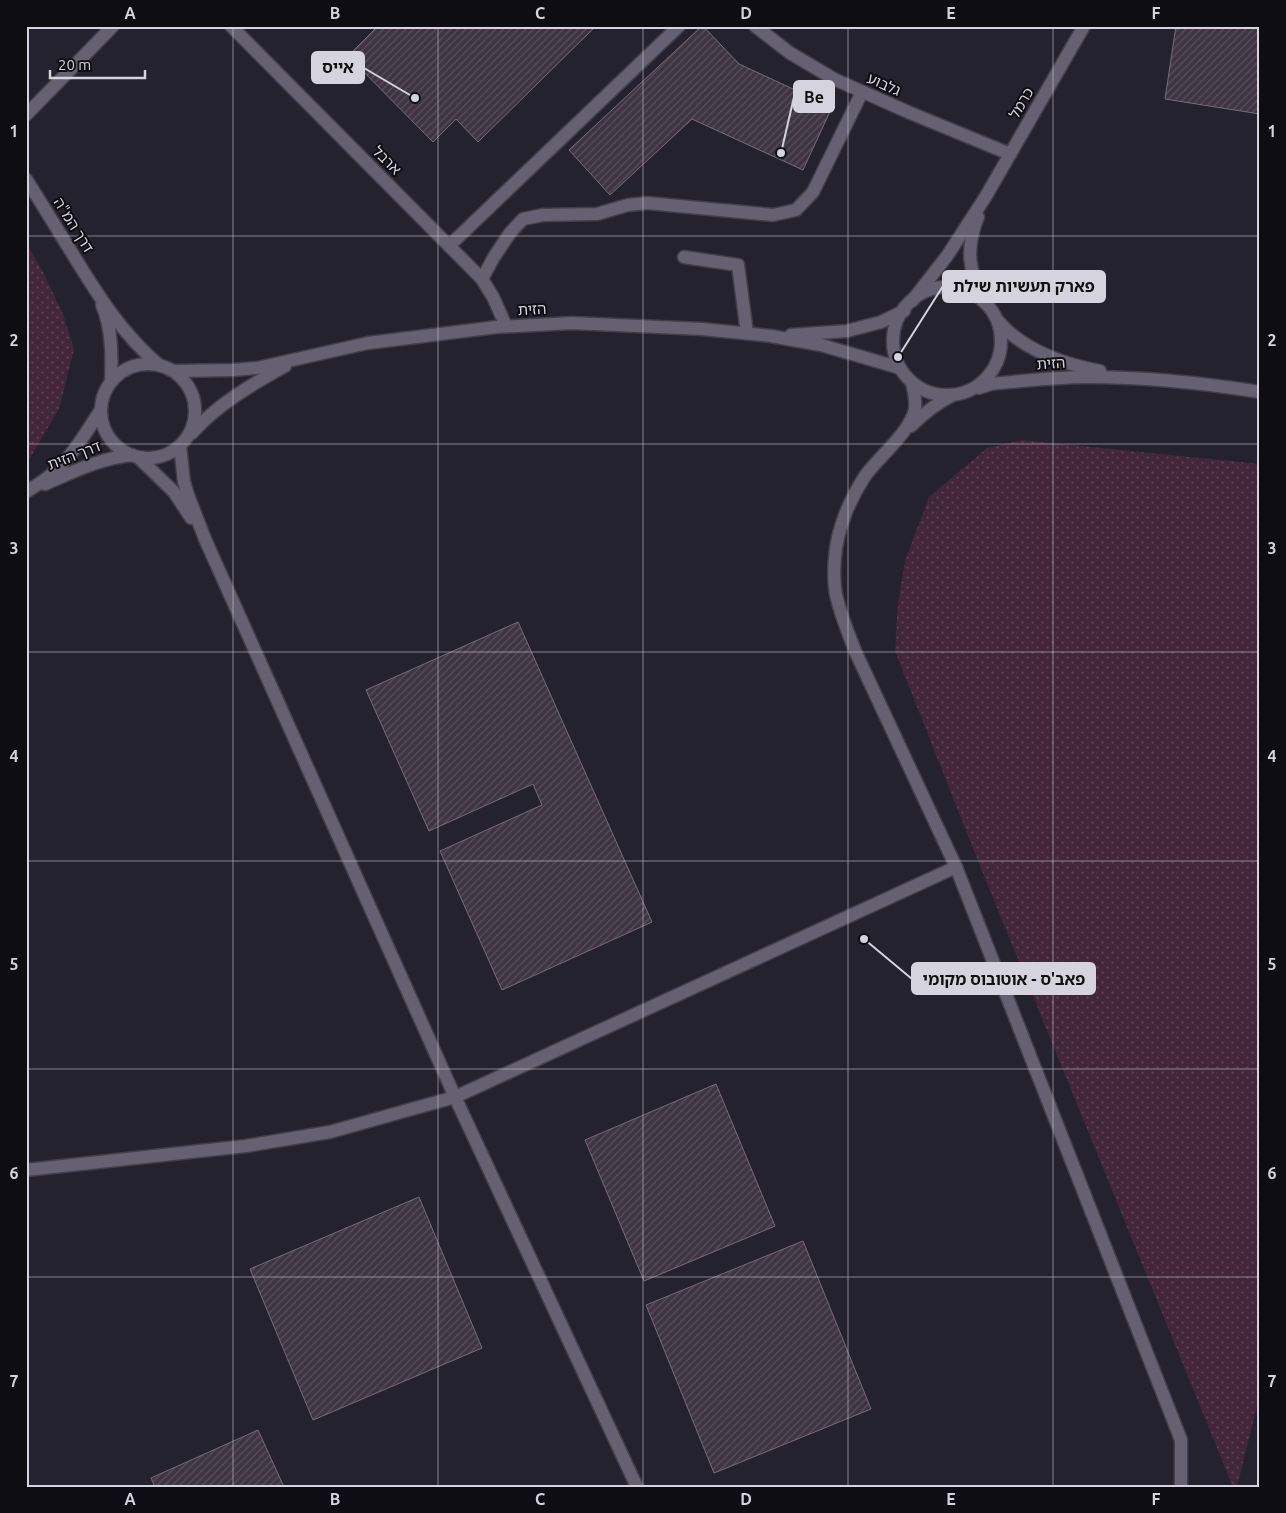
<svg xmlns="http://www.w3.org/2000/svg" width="1286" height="1513" font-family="Ubuntu,'Noto Sans Hebrew',sans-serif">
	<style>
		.grass { fill: url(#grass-dots) }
		.building { fill: url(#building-hatch); stroke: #776c7b }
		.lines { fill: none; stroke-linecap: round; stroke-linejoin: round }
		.service-casing { stroke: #423f4b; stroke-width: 15 }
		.minor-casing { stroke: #423f4b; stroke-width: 15 }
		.tertiary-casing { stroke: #423f4b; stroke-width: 15 }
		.service { stroke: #656172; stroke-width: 12 }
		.minor { stroke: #656172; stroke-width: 12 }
		.tertiary { stroke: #656172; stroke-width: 12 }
		.grid { fill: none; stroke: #d5d3dd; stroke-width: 1; stroke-opacity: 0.55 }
		.labels { text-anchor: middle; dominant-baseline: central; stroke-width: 4; stroke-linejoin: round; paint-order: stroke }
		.street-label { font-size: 15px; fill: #d5d3dd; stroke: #0e0d13 }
		.leader { fill: none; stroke: #d5d3dd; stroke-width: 2 }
		.callout-dot { fill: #d5d3dd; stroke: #0e0d13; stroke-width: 2 }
		.callout { fill: #d5d3dd; stroke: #d5d3dd; stroke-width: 2 }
		.callout-label { font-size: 16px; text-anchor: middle; font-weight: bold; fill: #111 }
		.neatline { fill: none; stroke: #d5d3dd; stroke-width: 2 }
		.grid-label { font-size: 16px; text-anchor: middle; font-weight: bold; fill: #d5d3dd }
	</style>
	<defs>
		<pattern id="grass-dots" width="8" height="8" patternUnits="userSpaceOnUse" patternTransform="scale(1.25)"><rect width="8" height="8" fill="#43263a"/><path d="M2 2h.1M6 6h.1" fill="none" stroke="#5d4556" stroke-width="1.8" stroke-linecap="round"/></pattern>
		<pattern id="building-hatch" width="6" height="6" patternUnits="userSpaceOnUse" patternTransform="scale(1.25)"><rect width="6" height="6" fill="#3e3442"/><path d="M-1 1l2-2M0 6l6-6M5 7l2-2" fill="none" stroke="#59505d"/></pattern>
	</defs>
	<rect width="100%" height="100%" fill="#252230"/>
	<g class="grass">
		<path d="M26,243L43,272L63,314L74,349L59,409L26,465Z"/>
		<path d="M1022,440L1260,464V1394L1237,1487H1233L980,866L895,651L898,602L905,561L929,497L987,448Z"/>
	</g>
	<g class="building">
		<path d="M378,26H596L478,142L456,119L433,142L348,56Z"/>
		<path d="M702,26H703L739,64L832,107L803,170L692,119L610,195L569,150Z"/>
		<path d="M1176,26H1260V114L1165,99Z"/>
		<path d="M518,622L652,922L502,990L440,851L542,805L533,784L429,831L366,690Z"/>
		<path d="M716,1084L775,1226L644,1281L585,1140Z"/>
		<path d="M419,1197L482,1348L313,1420L250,1269Z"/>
		<path d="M803,1241L871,1409L714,1473L646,1305Z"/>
		<path d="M258,1430L284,1487H155L151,1478Z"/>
	</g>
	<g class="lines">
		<g class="service-casing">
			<g id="service">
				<path d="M449,246L679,26"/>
				<path d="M684,257L738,265L747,333"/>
				<path d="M482,279L494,257L510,233L523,219L543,215L597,214L628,205L647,203L773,215L796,210L813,192L862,92"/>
				<path d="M956,867L1181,1440V1487"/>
			</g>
		</g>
		<g class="minor-casing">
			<g id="minor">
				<path d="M231,26L482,279L493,297L506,326"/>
				<path d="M755,26L790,53L834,79L908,112L1010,154"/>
				<path d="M26,115L113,26"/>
				<path d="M978,217C965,249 969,271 983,301"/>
				<path d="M912,301L947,256L986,196L1084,26"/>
				<path d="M911,426C924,413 937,403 953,395"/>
				<path d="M180,446L184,482L188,495L205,539L455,1097L637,1487"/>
				<path d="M139,458L174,492L191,518"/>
				<path d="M26,1170L246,1146L330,1132L455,1097L956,867L856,653C849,635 837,607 835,588C834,578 834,567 835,557C837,529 850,499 865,476C878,458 911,431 915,409C916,400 914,391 912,383"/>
			</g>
		</g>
		<g class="tertiary-casing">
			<g id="tertiary">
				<path d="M26,179C42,204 57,229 72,253C97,294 122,334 159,365"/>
				<circle cx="947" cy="341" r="54"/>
				<path d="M102,305C112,328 112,356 111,380"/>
				<path d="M998,321C1023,350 1063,364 1100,371"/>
				<path d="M791,335L847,331L881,322L904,311"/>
				<circle cx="148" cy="411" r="47"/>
				<path d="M174,371L233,370L257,368L368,343L497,327L572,323L702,329L771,336L821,345L900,368"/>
				<path d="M979,388L991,384C1023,381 1055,377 1087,377C1145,377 1203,383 1260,392"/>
				<path d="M192,433C218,404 251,385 285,366"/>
				<path d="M45,484C73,472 101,458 132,455"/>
				<path d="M26,492C35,486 44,481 52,474C72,456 86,433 100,411"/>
			</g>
		</g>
		<use href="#service" class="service"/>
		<use href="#minor" class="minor"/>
		<use href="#tertiary" class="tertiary"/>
	</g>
	<path class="grid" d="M233,26V1487M438,26V1487M643,26V1487M848,26V1487M1053,26V1487M26,236H1260M26,444H1260M26,652H1260M26,861H1260M26,1069H1260M26,1277H1260"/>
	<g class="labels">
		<g class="street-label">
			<text transform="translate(884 84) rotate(24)">גלבוע</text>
			<text transform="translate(1021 103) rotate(-60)">כרמל</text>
			<text transform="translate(387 160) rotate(45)">ארבל</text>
			<text transform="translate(74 225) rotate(58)">דרך המ"ה</text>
			<text transform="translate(532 309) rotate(-3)">הזית</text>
			<text transform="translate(1051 363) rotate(-4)">הזית</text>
			<text transform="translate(74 455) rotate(-21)">דרך הזית</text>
		</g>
	</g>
	<path class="leader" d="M415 98L364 68M781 153L794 97M898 357L943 286M864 939L912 979"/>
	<g class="callout-dot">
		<circle cx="415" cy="98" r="5"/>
		<circle cx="781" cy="153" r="5"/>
		<circle cx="898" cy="357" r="5"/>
		<circle cx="864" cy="939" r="5"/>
	</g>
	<g class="callout">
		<rect x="312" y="52" width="52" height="31" rx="5"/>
		<rect x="794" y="81" width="40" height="31" rx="5"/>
		<rect x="943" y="271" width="162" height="31" rx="5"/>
		<rect x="912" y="963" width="183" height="31" rx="5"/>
	</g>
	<g class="callout-label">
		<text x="338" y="73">אייס</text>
		<text x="814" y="103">Be</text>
		<text x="1024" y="292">פארק תעשיות שילת</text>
		<text x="1004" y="985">פאב'ס - אוטובוס מקומי</text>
	</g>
	<rect width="1286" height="1513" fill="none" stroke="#0e0d13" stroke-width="55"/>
	<path d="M50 70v8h95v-8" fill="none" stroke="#d5d3dd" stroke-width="2.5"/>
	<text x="58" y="70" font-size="15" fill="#d5d3dd" stroke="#0e0d13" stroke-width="4" paint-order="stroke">20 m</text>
	<rect x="28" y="28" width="1230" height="1458" class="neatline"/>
	<g class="grid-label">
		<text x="130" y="19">A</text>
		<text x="335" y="19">B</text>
		<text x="540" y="19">C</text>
		<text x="746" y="19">D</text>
		<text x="951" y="19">E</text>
		<text x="1156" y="19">F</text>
		<text x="14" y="137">1</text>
		<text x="1272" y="137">1</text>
		<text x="14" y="346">2</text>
		<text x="1272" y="346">2</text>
		<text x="14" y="554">3</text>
		<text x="1272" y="554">3</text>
		<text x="14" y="762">4</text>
		<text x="1272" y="762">4</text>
		<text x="14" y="970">5</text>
		<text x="1272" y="970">5</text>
		<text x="14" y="1179">6</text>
		<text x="1272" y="1179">6</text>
		<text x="14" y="1387">7</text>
		<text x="1272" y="1387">7</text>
		<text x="130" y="1505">A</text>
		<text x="335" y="1505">B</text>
		<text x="540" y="1505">C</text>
		<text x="746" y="1505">D</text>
		<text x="951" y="1505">E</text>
		<text x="1156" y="1505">F</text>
	</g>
</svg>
